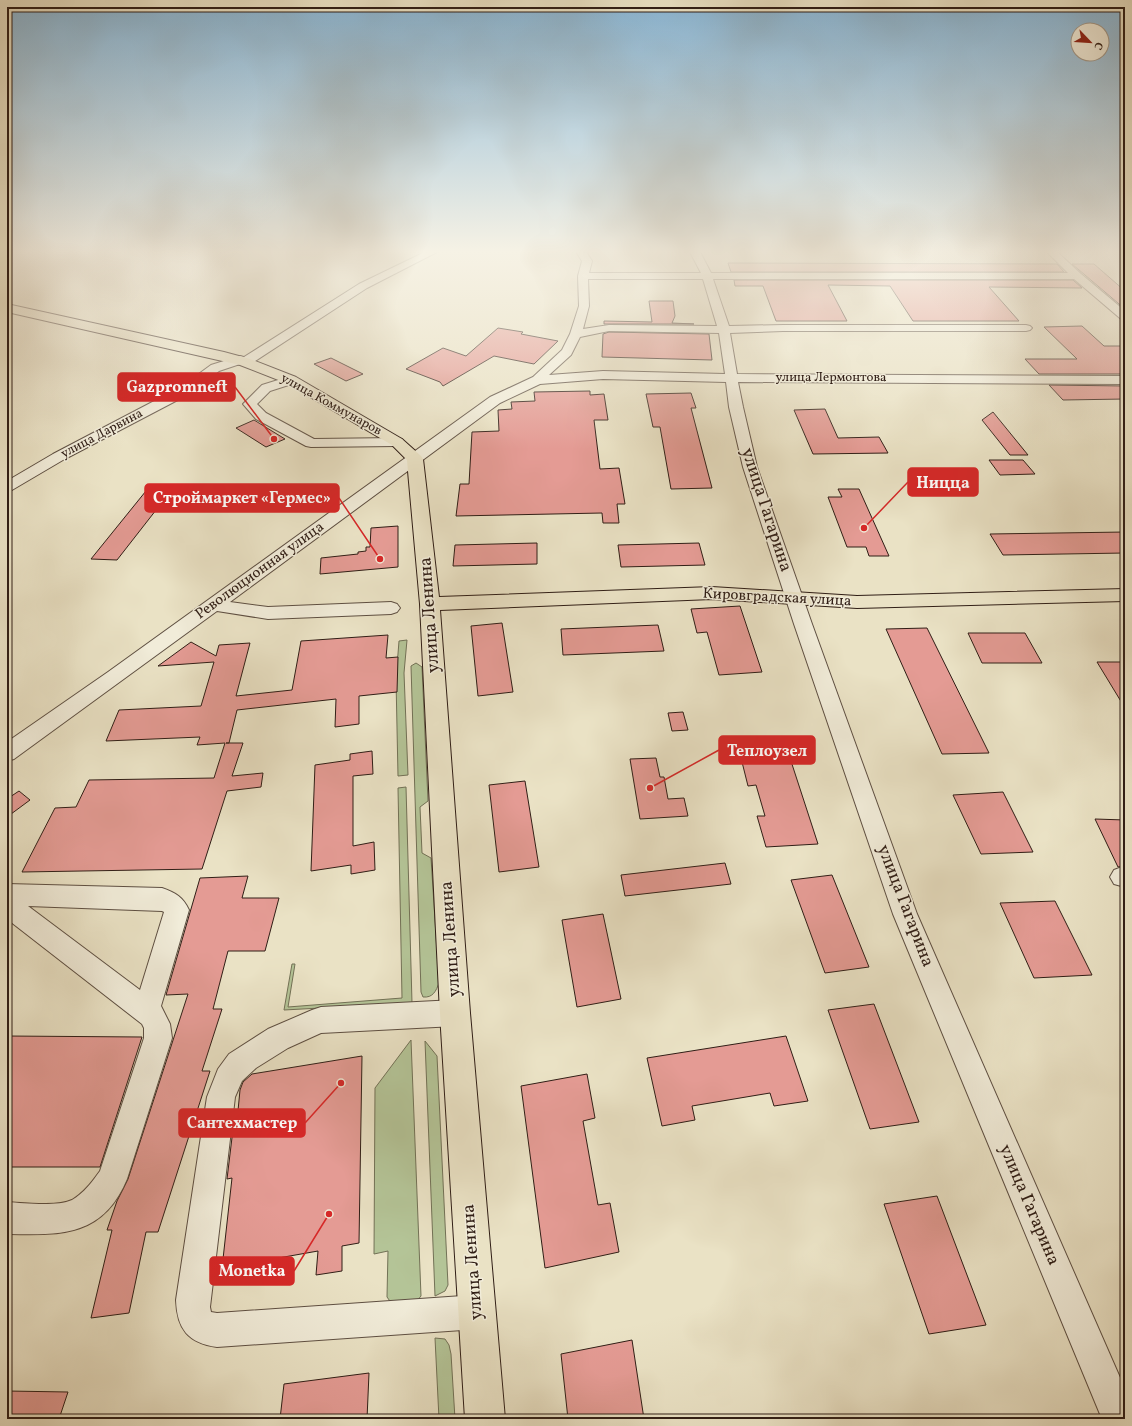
<svg xmlns="http://www.w3.org/2000/svg" width="1132" height="1426" font-family="Vollkorn,serif">
	<style>
		.green { fill: #b4c497; stroke: #727156 }
		.building { fill: #e49b94; stroke: #301e16 }
		.lines { fill: none; stroke-linecap: round; stroke-linejoin: round }
		.minor-casing { stroke: #5e4f42; stroke-width: 2 }
		.major-casing { stroke: #301e16; stroke-width: 2 }
		.minor { fill: #f1ecd9; fill-rule: evenodd }
		.major { fill: #eae2c5; fill-rule: evenodd }
		.labels { text-anchor: middle; dominant-baseline: central; stroke-width: 3; stroke-linejoin: round; paint-order: stroke }
		.far-street-label { font-size: 13px; fill: #301e16; stroke: #f1ecd9 }
		.street-label { font-size: 15px; fill: #301e16; stroke: #f1ecd9 }
		.near-street-label { font-size: 18px; fill: #301e16; stroke: #f1ecd9 }
		.leader { fill: none; stroke: #d62828; stroke-width: 1.5 }
		.callout-dot { fill: #d62828; stroke: #f1ecd9; stroke-width: 1.5 }
		.callout { fill: #d62828; stroke: #d62828; stroke-width: 1.5 }
		.callout-label { font-size: 16px; text-anchor: middle; font-weight: bold; fill: #fff }
	</style>
	<rect width="100%" height="100%" fill="#eae2c5"/>
	<filter id="stains"><feTurbulence type="fractalNoise" baseFrequency=".005" numOctaves="4"/><feColorMatrix values="0 0 0 0 .2 0 0 0 0 .09 0 0 0 0 .02 0 0 0 .5 -.17"/></filter>
	<radialGradient id="worn" r=".72"><stop offset=".6" stop-color="#630" stop-opacity="0"/><stop offset="1" stop-color="#630" stop-opacity=".3"/></radialGradient>
	<g class="green">
		<path d="M407,640L404,673L408,775L398,776L396,679L399,641Z"/>
		<path d="M416,663L422,667L428,801L420,807L422,853L431,858L439,983C436,991 433,998 423,997L421,992L411,666Z"/>
		<path d="M406,787L412,1003L284,1010L292,964H295L288,1007L402,998L398,788Z"/>
		<path d="M411,1040L421,1296L416,1302L392,1304L387,1297L388,1251L374,1254L375,1088Z"/>
		<path d="M425,1041L437,1056L448,1285L445,1291L435,1296Z"/>
		<path d="M435,1338L445,1339L449,1345L451,1354L455,1419H439Z"/>
	</g>
	<g class="building">
		<path d="M728,263L1057,264L1064,272H731Z"/>
		<path d="M1072,264H1094L1125,291V309Z"/>
		<path d="M734,280H1073L1082,288L989,287L1019,321H913L890,286L828,285L847,321H776L763,286H735Z"/>
		<path d="M649,301H673L675,316L672,323L694,324H604V321L652,322Z"/>
		<path d="M1082,326L1104,346H1125V374H1039L1025,359H1077L1044,327Z"/>
		<path d="M498,328L523,332L521,334L558,341L534,364L494,356L443,386L440,382L406,369L443,348L466,356Z"/>
		<path d="M609,332L709,334L712,360L602,357L603,334Z"/>
		<path d="M331,358L363,374L346,381L314,364Z"/>
		<path d="M1049,385L1125,386V399L1063,400Z"/>
		<path d="M590,391V395L604,394L608,420H594L600,469L619,468L625,504H617L619,523H603L602,513L456,516L460,484H469L472,432L499,431L498,410L512,409L511,402L535,401L534,392Z"/>
		<path d="M691,393L696,408H691L712,488L671,489L660,427H653L646,394Z"/>
		<path d="M825,409L838,438L879,437L888,453L813,454L794,410Z"/>
		<path d="M993,412L1028,455H1010L982,420Z"/>
		<path d="M254,420L285,439L266,447L236,428Z"/>
		<path d="M989,460H1023L1035,474L1000,475Z"/>
		<path d="M150,486L174,487L117,560L91,559Z"/>
		<path d="M838,489H859L889,556H869L866,547H847L828,497H842Z"/>
		<path d="M398,526V567L320,574L321,558L358,554V552L366,551V547H370L371,528Z"/>
		<path d="M1125,532V553L1003,555L990,534Z"/>
		<path d="M537,543V564L453,566L455,545Z"/>
		<path d="M699,543L705,565L621,567L618,545Z"/>
		<path d="M740,606L762,672L719,675L707,632L697,633L691,609Z"/>
		<path d="M502,623L513,692L478,696L471,626Z"/>
		<path d="M658,625L664,651L563,655L561,629Z"/>
		<path d="M927,628L989,753L942,754L886,629Z"/>
		<path d="M968,633H1025L1042,663H982Z"/>
		<path d="M388,635L386,658L398,657L397,692L359,696V724L335,727L336,699L237,710L229,743H226H243L232,776L263,773L261,787L227,791L202,869L22,872L55,808L76,807L89,780L214,778L225,743L197,745L200,737L106,741L119,710L201,706L214,662L158,666L191,642L216,656L219,645L250,643L236,696L292,690L301,641Z"/>
		<path d="M1097,662H1125V708Z"/>
		<path d="M683,712L688,730L672,731L668,713Z"/>
		<path d="M372,751L373,774L353,776V846L374,842L375,870L351,874V865L311,871L315,765L350,760V754Z"/>
		<path d="M789,755L818,844L766,847L757,816H765L756,785L748,786L741,758Z"/>
		<path d="M656,758L660,777H664L668,799L684,798L688,816L640,819L630,759Z"/>
		<path d="M525,781L539,867L499,872L489,785Z"/>
		<path d="M19,791L30,800L7,817V799Z"/>
		<path d="M1003,792L1033,852L981,854L953,795Z"/>
		<path d="M1095,819L1125,820V866L1118,867Z"/>
		<path d="M725,863L731,884L625,896L621,875Z"/>
		<path d="M832,875L869,967L825,973L791,880Z"/>
		<path d="M248,876L242,898H279L265,951H228L213,1009H222L202,1071H210L158,1232H146L129,1313L91,1318L112,1230H107L117,1201L128,1179L188,994L166,995L200,878Z"/>
		<path d="M1055,901L1092,975L1034,978L1000,903Z"/>
		<path d="M603,914L621,999L577,1007L562,920Z"/>
		<path d="M874,1004L919,1122L870,1129L828,1010Z"/>
		<path d="M7,1036L142,1037L100,1167H7Z"/>
		<path d="M786,1036L808,1101L774,1106L770,1093L692,1106L695,1120L662,1126L647,1058Z"/>
		<path d="M362,1056L359,1243L342,1246V1271L316,1275L318,1251L222,1268L232,1178L227,1179L234,1121H237L240,1090L243,1082L252,1074Z"/>
		<path d="M587,1074L595,1118L583,1121L598,1205L610,1203L619,1252L545,1268L521,1086Z"/>
		<path d="M937,1196L986,1325L929,1334L884,1204Z"/>
		<path d="M632,1340L644,1419H568L561,1354Z"/>
		<path d="M369,1373L367,1419H280L284,1384Z"/>
		<path d="M7,1391L68,1392L59,1419H7Z"/>
	</g>
	<g class="lines">
		<g class="minor-casing">
			<g id="minor">
				<path d="M429,250H441L367,288L249,365L245,366L240,364L219,371L191,393L63,460L12,490L7,491V481L53,454L181,387L211,365L240,356L244,357L359,284Z"/>
				<path d="M575,250H585L592,261L589,273H701L689,250H699L711,273H1068L1045,250H1055L1081,274L1125,311V320L1121,319L1074,279H713L729,326L783,325H1026L1030,326L1032,328L1030,330L1026,331H783L730,333L737,374L1125,376V384L738,382L743,407L757,467L812,624L917,914L1125,1389V1419H1102L893,914L794,624L743,467L729,407L726,382L603,379L540,384L500,403L230,602L268,607L391,602L397,604L400,608L397,612L391,614L268,619L217,611L14,759L7,761V742L108,672L490,397L533,377L562,350L570,334L579,306L578,276L582,261ZM588,279H703L717,326L609,325L583,329L589,306ZM609,331L719,333L725,374L603,371L549,375L571,355L580,337Z"/>
				<path d="M291,376L295,377L297,380L295,383L270,391L257,404L266,413L314,439L397,438L402,439L404,442L402,445L397,446L311,447L306,446L256,419L243,404L262,385Z"/>
				<path d="M1122,867H1125V887L1114,884L1110,877L1114,870Z"/>
				<path d="M7,884L162,888C176,893 183,897 189,910L161,1006L170,1024L172,1038L127,1179C103,1237 61,1235 7,1234V1202C24,1203 56,1207 72,1200C84,1193 92,1182 100,1171L144,1038V1028L142,1024L7,919ZM28,906L162,911L164,912L140,990Z"/>
				<path d="M455,1000L464,1004L468,1013L464,1022L455,1026L321,1033L288,1048L256,1068L242,1081L235,1097L210,1307L211,1312L217,1313L477,1295L489,1300L494,1312L489,1324L477,1329L217,1347C188,1343 177,1329 176,1300L207,1097L218,1069L229,1054L268,1029L312,1010L321,1007Z"/>
			</g>
		</g>
		<g class="major-casing">
			<path id="major" d="M7,304L224,352L250,359L296,377L402,439L421,456L423,459L439,597L712,587L857,596L1125,589V601L857,608L712,599L440,610L470,1013L505,1419H465L440,1013L420,604L407,460L392,445L286,383L240,365L7,312Z"/>
		</g>
		<use href="#minor" class="minor"/>
		<use href="#major" class="major"/>
	</g>
	<linearGradient id="sky" x2="0" y2="1"><stop stop-color="#89b7d7"/><stop offset="0.56" stop-color="#f6f2e5"/><stop offset="1" stop-color="#f6f2e5" stop-opacity="0"/></linearGradient>
	<rect width="1132" height="449" fill="url(#sky)"/>
	<g class="labels">
		<g class="far-street-label">
			<text x="831" y="378">улица Лермонтова</text>
			<text transform="translate(331 405) rotate(29)">улица Коммунаров</text>
			<text transform="translate(102 434) rotate(-28)">улица Дарвина</text>
		</g>
		<g class="street-label">
			<text transform="translate(260 571) rotate(-36)">Революционная улица</text>
			<text transform="translate(777 598) rotate(3)">Кировградская улица</text>
		</g>
		<g class="near-street-label">
			<text transform="translate(766 510) rotate(72)">улица Гагарина</text>
			<text transform="translate(430 615) rotate(-94)">улица Ленина</text>
			<text transform="translate(905 906) rotate(69)">улица Гагарина</text>
			<text transform="translate(451 939) rotate(-94)">улица Ленина</text>
			<text transform="translate(1029 1205) rotate(67)">улица Гагарина</text>
			<text transform="translate(473 1262) rotate(-94)">улица Ленина</text>
		</g>
	</g>
	<path class="leader" d="M274 439L235 387M864 528L908 482M380 559L339 498M650 788L719 750M341 1083L305 1123M329 1214L294 1271"/>
	<g class="callout-dot">
		<circle cx="274" cy="439" r="4"/>
		<circle cx="864" cy="528" r="4"/>
		<circle cx="380" cy="559" r="4"/>
		<circle cx="650" cy="788" r="4"/>
		<circle cx="341" cy="1083" r="4"/>
		<circle cx="329" cy="1214" r="4"/>
	</g>
	<g class="callout">
		<rect x="118" y="373" width="117" height="28" rx="4"/>
		<rect x="908" y="468" width="70" height="28" rx="4"/>
		<rect x="145" y="484" width="194" height="28" rx="4"/>
		<rect x="719" y="736" width="96" height="28" rx="4"/>
		<rect x="179" y="1109" width="126" height="28" rx="4"/>
		<rect x="210" y="1257" width="84" height="28" rx="4"/>
	</g>
	<g class="callout-label">
		<text x="177" y="392">Gazpromneft</text>
		<text x="943" y="488">Ницца</text>
		<text x="242" y="503">Строймаркет «Гермес»</text>
		<text x="767" y="756">Теплоузел</text>
		<text x="242" y="1128">Сантехмастер</text>
		<text x="252" y="1276">Monetka</text>
	</g>
	<rect width="1132" height="1426" fill="none" stroke="#eae2c5" stroke-width="24"/>
	<rect x="8" y="8" width="1116" height="1410" fill="none" stroke="#301e16" stroke-width="2"/>
	<rect x="12" y="12" width="1108" height="1402" fill="none" stroke="#301e16"/>
	<g transform="translate(1090 42) rotate(115)"><circle r="19" fill="#f1ecd9" stroke="#a49a8b"/>
	<path d="M0-3L7 15L0 10L-7 15Z" fill="#8f2418"/>
	<text y="-6" font-size="11" font-weight="bold" text-anchor="middle" fill="#301e16">С</text>
	</g>
	<rect width="100%" height="100%" filter="url(#stains)"/>
	<rect width="100%" height="100%" fill="url(#worn)"/>
</svg>
